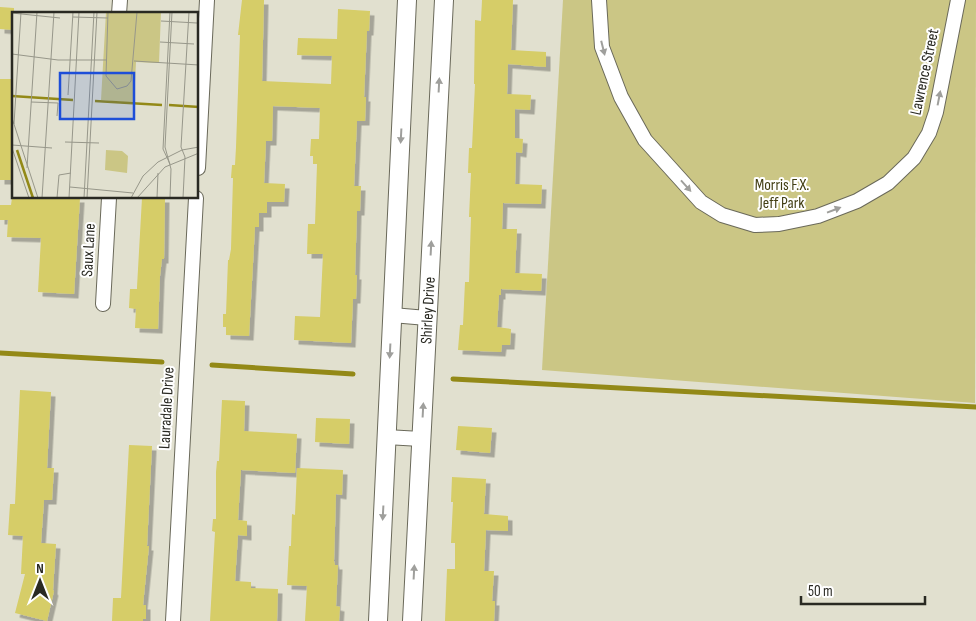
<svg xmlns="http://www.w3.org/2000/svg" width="976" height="621" font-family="'Sofia Sans Condensed',sans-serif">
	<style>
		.green { fill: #cbc685 }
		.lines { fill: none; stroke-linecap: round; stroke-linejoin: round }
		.stream { stroke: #938917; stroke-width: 5 }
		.building { fill: #d6cd67; filter: url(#shadow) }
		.minor-casing { stroke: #6a695a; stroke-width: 16 }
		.tertiary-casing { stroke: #6a695a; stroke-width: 20 }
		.minor { stroke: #fff; stroke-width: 14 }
		.tertiary { stroke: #fff; stroke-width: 18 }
		.oneway { fill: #9f9f9c }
		.labels { text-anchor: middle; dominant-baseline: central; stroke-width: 4; stroke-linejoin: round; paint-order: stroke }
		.street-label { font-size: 16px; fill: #292922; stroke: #fff }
		.park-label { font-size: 16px; fill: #413d12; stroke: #fff }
		.inset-river { fill: none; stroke: #938917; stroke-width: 2.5 }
		.inset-road { fill: none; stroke: #97978a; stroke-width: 1 }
		.view { fill: #1d4ed8; fill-opacity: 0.15; stroke: #1d4ed8; stroke-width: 2.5 }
		.inset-edge { fill: none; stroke: #292922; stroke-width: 2.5 }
	</style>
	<defs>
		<filter id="shadow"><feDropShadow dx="4.5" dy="4.5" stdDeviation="0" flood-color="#0004"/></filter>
	</defs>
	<rect width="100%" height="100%" fill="#e1e0cf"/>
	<path class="green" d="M563,0H976L975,403L542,370Z"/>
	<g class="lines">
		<g class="stream">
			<path d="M0,353L162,362"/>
			<path d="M212,365L353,374"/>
			<path d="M453,379L976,407"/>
		</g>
	</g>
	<g class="building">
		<path d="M242,0H264L262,81L331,84L332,56L297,55L298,38L337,39L338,9L370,11L369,31H367L364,97H366L365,121H357L354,186H361L360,211H357L355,275H357L356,299H353L351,343L294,340L295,316L320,317L323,254H307L308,224H315L317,164H313V156H310L311,139H319L320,108L273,106L272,141H266L264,183L285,184L284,202H267V213H259V227H255L249,336L226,335V327H223V314H226L228,260H229L231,249L233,178H231L232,165H235L236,147L240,35H238Z"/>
		<path d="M482,0H513L511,50L546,52V67L508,64L507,94L531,95L530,110L515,109V138L523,139L522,153L516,152L515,184L542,185L541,204L503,203L502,229H517L515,273L542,274L541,291L501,289V295H499L497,327L511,329L510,345H502L501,352L458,350L460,325H463L465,282H469L471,217H469L471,173H468L469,148H472L475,84H474L475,20L481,21Z"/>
		<path d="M0,7L14,8V30L0,29Z"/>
		<rect x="0" y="79" width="14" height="101"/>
		<path d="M12,198H80L74,294L38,292L41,238L7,237L8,220H0V205H11Z"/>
		<path d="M142,198H165L164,259H162L160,276L158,329L135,328L136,309L129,308L130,289H137V287Z"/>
		<path d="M20,390L51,392L47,468H54L52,500H44L41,543L56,544L53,590L54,591L47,621L15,613L25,574H21L23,536L8,535L10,504H15Z"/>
		<path d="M222,400L245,401L244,431L297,434L295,473L241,470L238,520L247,521V536L238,535L235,581L251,582V588L278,589L277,621H210L215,532L212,531L213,519H216V472L217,461H219Z"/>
		<path d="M316,418L350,419L349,444L315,442Z"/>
		<path d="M458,426L492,428L490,453L456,450Z"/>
		<path d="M129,445L152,446L147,546H149L143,605H146V619H143V621H112L113,598H121Z"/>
		<path d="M297,468L343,470L342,495L336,494L334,561L335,565H338L336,606L340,607L339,621H305L307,586L287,585L289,546H291L292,514L295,515Z"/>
		<path d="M452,477L486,479L484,514L508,516V531L486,530L484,571H494L492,601H495L494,621H445L447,569H455V543H451L453,502H451Z"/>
	</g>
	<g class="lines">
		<g class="minor-casing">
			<g id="minor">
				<path d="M599,0L602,47L621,97L645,140L701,202L722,215L755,225L779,224L818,216L857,201L888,183L914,158L929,133L936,112L958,0"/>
				<path d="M119,14L120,0"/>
				<path d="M198,168L207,0"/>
				<path d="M103,304L109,198"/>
				<path d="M392,315L427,318"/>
				<path d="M386,437L421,439"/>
				<path d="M173,621L196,198"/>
			</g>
		</g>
		<g class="tertiary-casing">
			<g id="tertiary">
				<path d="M378,621L407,0"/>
				<path id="s1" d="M412,621L444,0"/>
			</g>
		</g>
		<use href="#minor" class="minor"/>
		<use href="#tertiary" class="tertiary"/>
	</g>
	<defs><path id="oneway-solid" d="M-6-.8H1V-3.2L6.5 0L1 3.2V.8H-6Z" transform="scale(1.25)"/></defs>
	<g class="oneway">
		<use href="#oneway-solid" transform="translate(603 48) rotate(76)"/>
		<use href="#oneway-solid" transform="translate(439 85) rotate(-87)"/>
		<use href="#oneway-solid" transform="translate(939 98) rotate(-79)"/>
		<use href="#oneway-solid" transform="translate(401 136) rotate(93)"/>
		<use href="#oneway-solid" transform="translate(686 186) rotate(48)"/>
		<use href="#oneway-solid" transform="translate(834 210) rotate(-21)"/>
		<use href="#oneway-solid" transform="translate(431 248) rotate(-87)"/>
		<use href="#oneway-solid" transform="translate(390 351) rotate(93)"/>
		<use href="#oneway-solid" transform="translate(423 410) rotate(-87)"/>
		<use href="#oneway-solid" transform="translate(383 513) rotate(93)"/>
		<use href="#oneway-solid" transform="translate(414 572) rotate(-87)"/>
	</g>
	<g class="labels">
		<g class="street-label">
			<text transform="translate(925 72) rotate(-78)">Lawrence Street</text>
			<text transform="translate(89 250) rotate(-87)">Saux Lane</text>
			<text stroke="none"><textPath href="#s1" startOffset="311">Shirley Drive</textPath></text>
			<text transform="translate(167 408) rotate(-87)">Lauradale Drive</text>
		</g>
		<g class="park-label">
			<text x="782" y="185">Morris F.X.<tspan x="782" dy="18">Jeff Park</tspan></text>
		</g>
	</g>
	<g transform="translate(12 12)">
		<rect width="186" height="186" fill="#e1e0cf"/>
		<path d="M94,0H149L147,51L124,50L122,91L89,88ZM94,138L110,139L116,144L115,161L93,158Z" fill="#cbc685"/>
		<path class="inset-river" d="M0,84L61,88M83,89L150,93M157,93L187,95M5,138L21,186"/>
		<path class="inset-road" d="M96,0L94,64L105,77L115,74L119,69L125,0M158,0L151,137L158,152M0,1L48,6M61,5L96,6M149,9L185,11M148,30L182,32M0,42L46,48H94M122,49L187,53M56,83L61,0M19,90L46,91L45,104M0,106L26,186M2,112L9,0M53,130L87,131M0,133L40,136M0,136L17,186M15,156L25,0M58,175L121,181M30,186L42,0M45,186L47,163L59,161M57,186L67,0M72,186L82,0M75,186L85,0M119,186L131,164L146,150L170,138L187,135M125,186L153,155L187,141M145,186L146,161M158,186L159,157L153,135L160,0M171,186L173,145L169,135L177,0"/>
		<path class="view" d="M48,61H122V107H48Z"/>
		<rect width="186" height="186" class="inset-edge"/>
	</g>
	<g transform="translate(40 581)" stroke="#ffffff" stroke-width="4" paint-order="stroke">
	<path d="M0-4L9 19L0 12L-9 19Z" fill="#292922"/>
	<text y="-8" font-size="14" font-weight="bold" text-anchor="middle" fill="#292922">N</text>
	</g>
	<path d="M801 596v8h124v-8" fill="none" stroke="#292922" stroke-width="2.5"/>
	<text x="808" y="596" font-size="15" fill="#292922" stroke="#ffffff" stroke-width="4" paint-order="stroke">50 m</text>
</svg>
